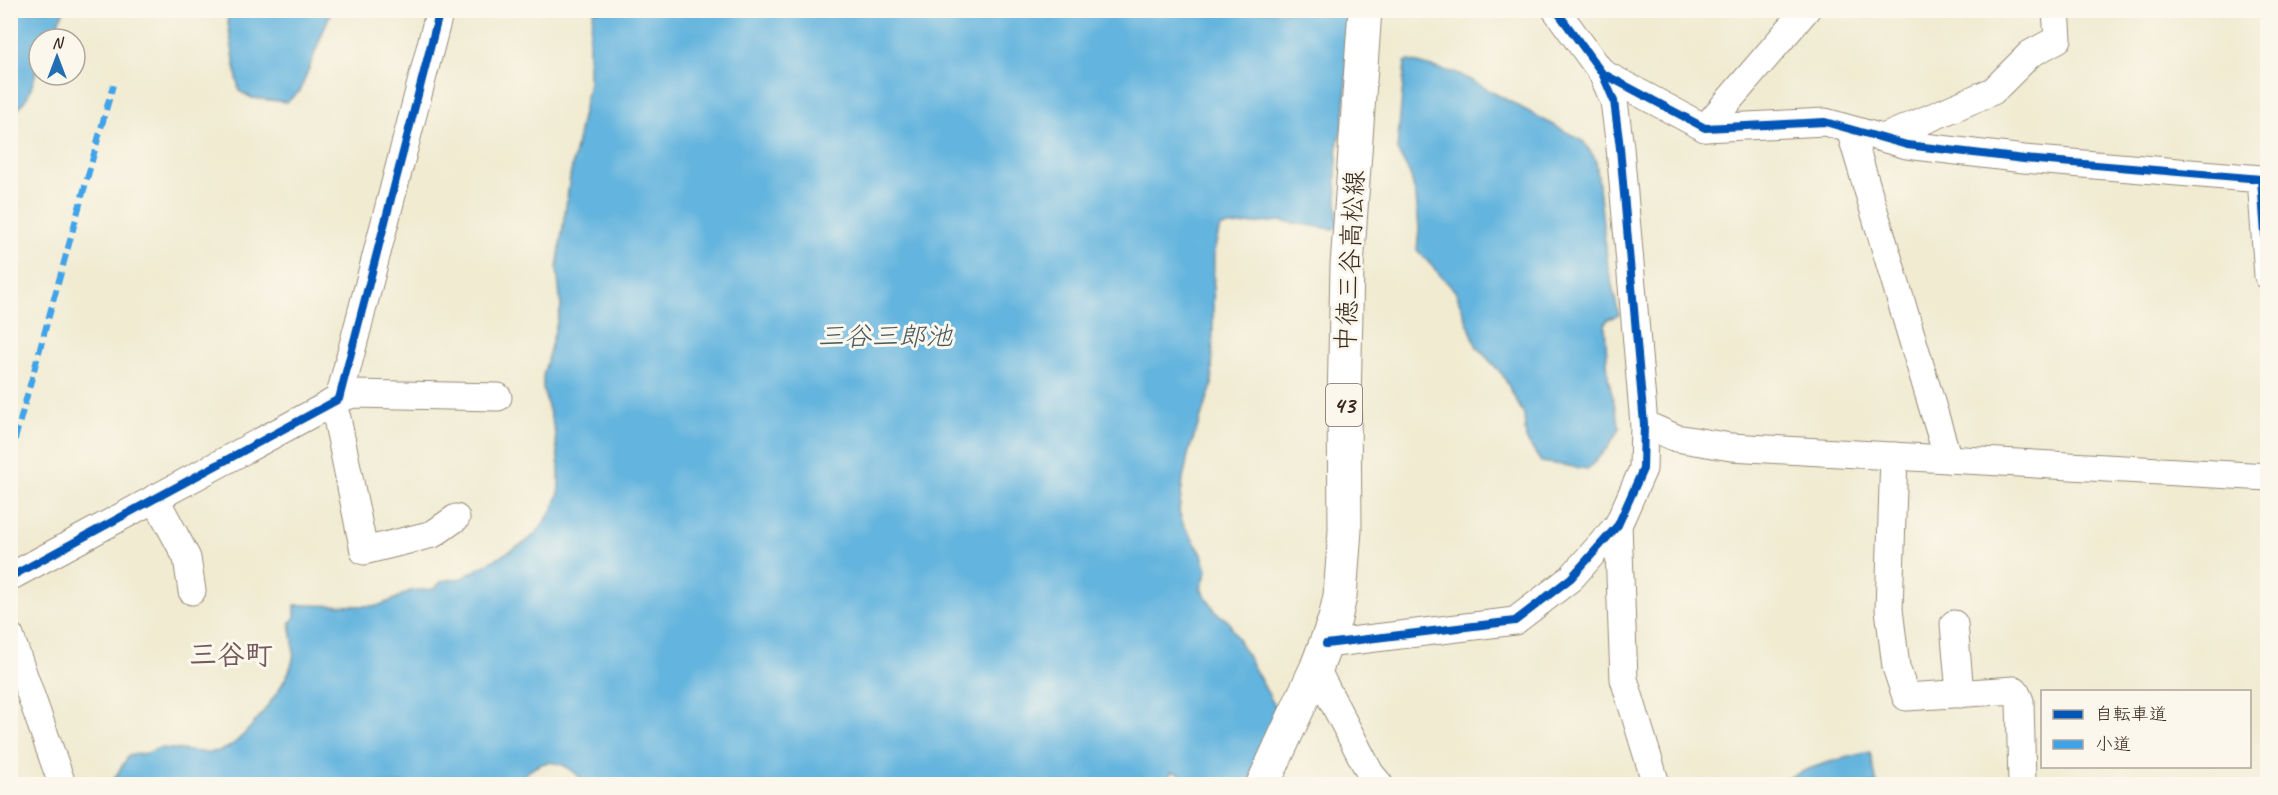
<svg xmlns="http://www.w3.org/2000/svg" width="2278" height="795" font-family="Caveat,'Klee One',sans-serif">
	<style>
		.water { fill: #63b4de; stroke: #4f6f7e; stroke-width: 1.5 }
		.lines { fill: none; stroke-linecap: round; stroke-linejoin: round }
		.minor-casing { stroke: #968a78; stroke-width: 29 }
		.major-casing { stroke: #968a78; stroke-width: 35 }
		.minor { stroke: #fff; stroke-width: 27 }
		.major { stroke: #fff; stroke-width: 33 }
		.quiet { stroke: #3fa3ea; stroke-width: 6; stroke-dasharray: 12 6; stroke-linecap: butt }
		.cycleway-casing { stroke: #fbf7ec; stroke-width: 11 }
		.cycleway { stroke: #0057b8; stroke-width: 8 }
		.labels { text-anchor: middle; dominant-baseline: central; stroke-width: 6; stroke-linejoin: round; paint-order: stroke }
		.shield { fill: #fbf7ec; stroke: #75685c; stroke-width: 1.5 }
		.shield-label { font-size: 24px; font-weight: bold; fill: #3b2a1e }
		.street-label { font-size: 26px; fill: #3b2a1e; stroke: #fbf7ec }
		.water-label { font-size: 27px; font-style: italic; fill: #495a61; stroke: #fbf7ec }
		.quarter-label { font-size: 28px; font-weight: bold; fill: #745a5d; stroke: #fbf7ec }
	</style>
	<rect width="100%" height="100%" fill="#fbf7ec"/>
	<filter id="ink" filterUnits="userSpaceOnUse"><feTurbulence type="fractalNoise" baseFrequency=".0167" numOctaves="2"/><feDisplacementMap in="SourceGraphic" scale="12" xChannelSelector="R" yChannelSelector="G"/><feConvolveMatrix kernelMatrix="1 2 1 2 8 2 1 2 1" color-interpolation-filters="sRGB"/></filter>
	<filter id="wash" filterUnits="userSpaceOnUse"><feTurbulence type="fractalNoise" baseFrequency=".008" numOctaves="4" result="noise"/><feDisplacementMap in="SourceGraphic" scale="24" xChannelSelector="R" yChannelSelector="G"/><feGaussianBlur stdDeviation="1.35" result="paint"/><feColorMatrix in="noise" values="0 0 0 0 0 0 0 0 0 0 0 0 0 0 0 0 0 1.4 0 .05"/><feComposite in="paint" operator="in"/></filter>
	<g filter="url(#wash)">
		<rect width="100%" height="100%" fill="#f1ebd2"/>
		<g class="water">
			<path d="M11,10L64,11L49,39H39C39,59 37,78 27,97C22,106 14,111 11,121Z"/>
			<path d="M226,11H331L300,91L287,102L252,98L239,91Z"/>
			<path d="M594,11H1351L1344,122L1338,142L1336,175L1338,225L1333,229L1281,221L1220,227L1214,251L1212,386L1189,451L1183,479L1179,512L1184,526L1201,552L1207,570L1201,589L1216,612L1228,621L1281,717L1248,784H1191L1178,773L1171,772L1167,784H584C577,770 556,757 539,765C530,769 520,778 511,784H111L129,755C135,754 142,754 147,753C152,751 155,749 160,748C180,748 206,757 225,749C246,739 289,682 293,659C295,647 292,635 290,623L295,617V605L377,606L393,600L410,591L434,589L442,581L462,578L526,542L539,530L552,511L559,493V468L555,432L543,389V376L561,307L557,269L570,177L589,82V38Z"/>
			<path d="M1410,61L1459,74L1583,141L1596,160L1608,268L1619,315L1608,319L1605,324L1608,377L1620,428L1608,447L1588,469L1541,462L1526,439L1524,415L1502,374L1477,347L1455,291L1417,250L1419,229L1416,197L1410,174L1397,150L1405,62Z"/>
			<path d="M1870,752L1877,784H1777C1809,766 1835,760 1870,752Z"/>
		</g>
	</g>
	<g filter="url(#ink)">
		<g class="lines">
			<g class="minor-casing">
				<g id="minor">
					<path d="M1602,73L1705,128L1825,122L1907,145L2024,159L2261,179L2268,276"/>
					<path d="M1705,128L1806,10"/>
					<path d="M1850,130L1948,459"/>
					<path d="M1883,138L1993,91L2030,54L2058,39L2056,10"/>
					<path d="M339,399L353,394L498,397"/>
					<path d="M331,403L337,418L364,551L433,534L456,518"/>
					<path d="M1644,424L1676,438L1731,447L2268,477"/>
					<path d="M1894,456L1889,609L1896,667L1906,697L2015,690L2020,701L2022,784"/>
					<path d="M155,498L187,558L192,591"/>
					<path d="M1618,525L1624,679L1656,784"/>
					<path d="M10,577L339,399L440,10"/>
					<path d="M1954,624L1960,694"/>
					<path d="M10,636L62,784"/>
					<path d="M1326,644L1515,621L1571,578L1618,525L1643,469L1644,424L1620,148L1614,101L1602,73L1556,10"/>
					<path d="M1316,669L1370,773L1379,784"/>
				</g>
			</g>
			<g class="major-casing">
				<path id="major" d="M1263,784L1316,669L1335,619L1340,596L1345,530L1344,402L1347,266L1365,10"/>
			</g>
			<use href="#minor" class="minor"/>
			<use href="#major" class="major"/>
			<path class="quiet" d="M10,457L113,85"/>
			<g class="cycleway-casing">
				<g id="cycleway">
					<path d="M1602,73L1705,128L1825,122L1907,145L2024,159L2261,179L2268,276"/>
					<path d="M10,577L339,399L440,10"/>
					<path d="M1326,644L1515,621L1571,578L1618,525L1643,469L1644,424L1620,148L1614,101L1602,73L1556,10"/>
				</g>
			</g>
			<use href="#cycleway" class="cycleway"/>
		</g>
	</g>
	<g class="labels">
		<rect class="shield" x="1326" y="384" width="36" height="42" rx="4.5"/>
		<g class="shield-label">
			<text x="1344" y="405">43</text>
		</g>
		<g class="street-label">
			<text transform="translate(1350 261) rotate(-87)">中徳三谷高松線</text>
		</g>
		<g class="water-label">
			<text x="885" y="336">三谷三郎池</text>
		</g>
		<g class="quarter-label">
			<text x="231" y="654">三谷町</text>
		</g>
	</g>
	<rect width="2278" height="795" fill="none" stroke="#fbf7ec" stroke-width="36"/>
	<rect x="2041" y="690" width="210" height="78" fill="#fbf7ec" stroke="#aea59a" stroke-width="1.5"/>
	<rect x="2053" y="710" width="30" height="9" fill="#0057b8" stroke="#aea59a" stroke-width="1.5"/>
	<text x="2095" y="720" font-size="18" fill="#3b2a1e">自転車道</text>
	<rect x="2053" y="740" width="30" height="9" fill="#3fa3ea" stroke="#aea59a" stroke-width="1.5"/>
	<text x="2095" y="750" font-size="18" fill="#3b2a1e">小道</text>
	<g transform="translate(57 57)"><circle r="28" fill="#fbf7ec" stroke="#aea59a" stroke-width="1.5"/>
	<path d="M0-4.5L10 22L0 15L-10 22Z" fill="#1f6fb2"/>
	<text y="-9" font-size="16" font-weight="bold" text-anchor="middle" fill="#3b2a1e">N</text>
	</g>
</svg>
